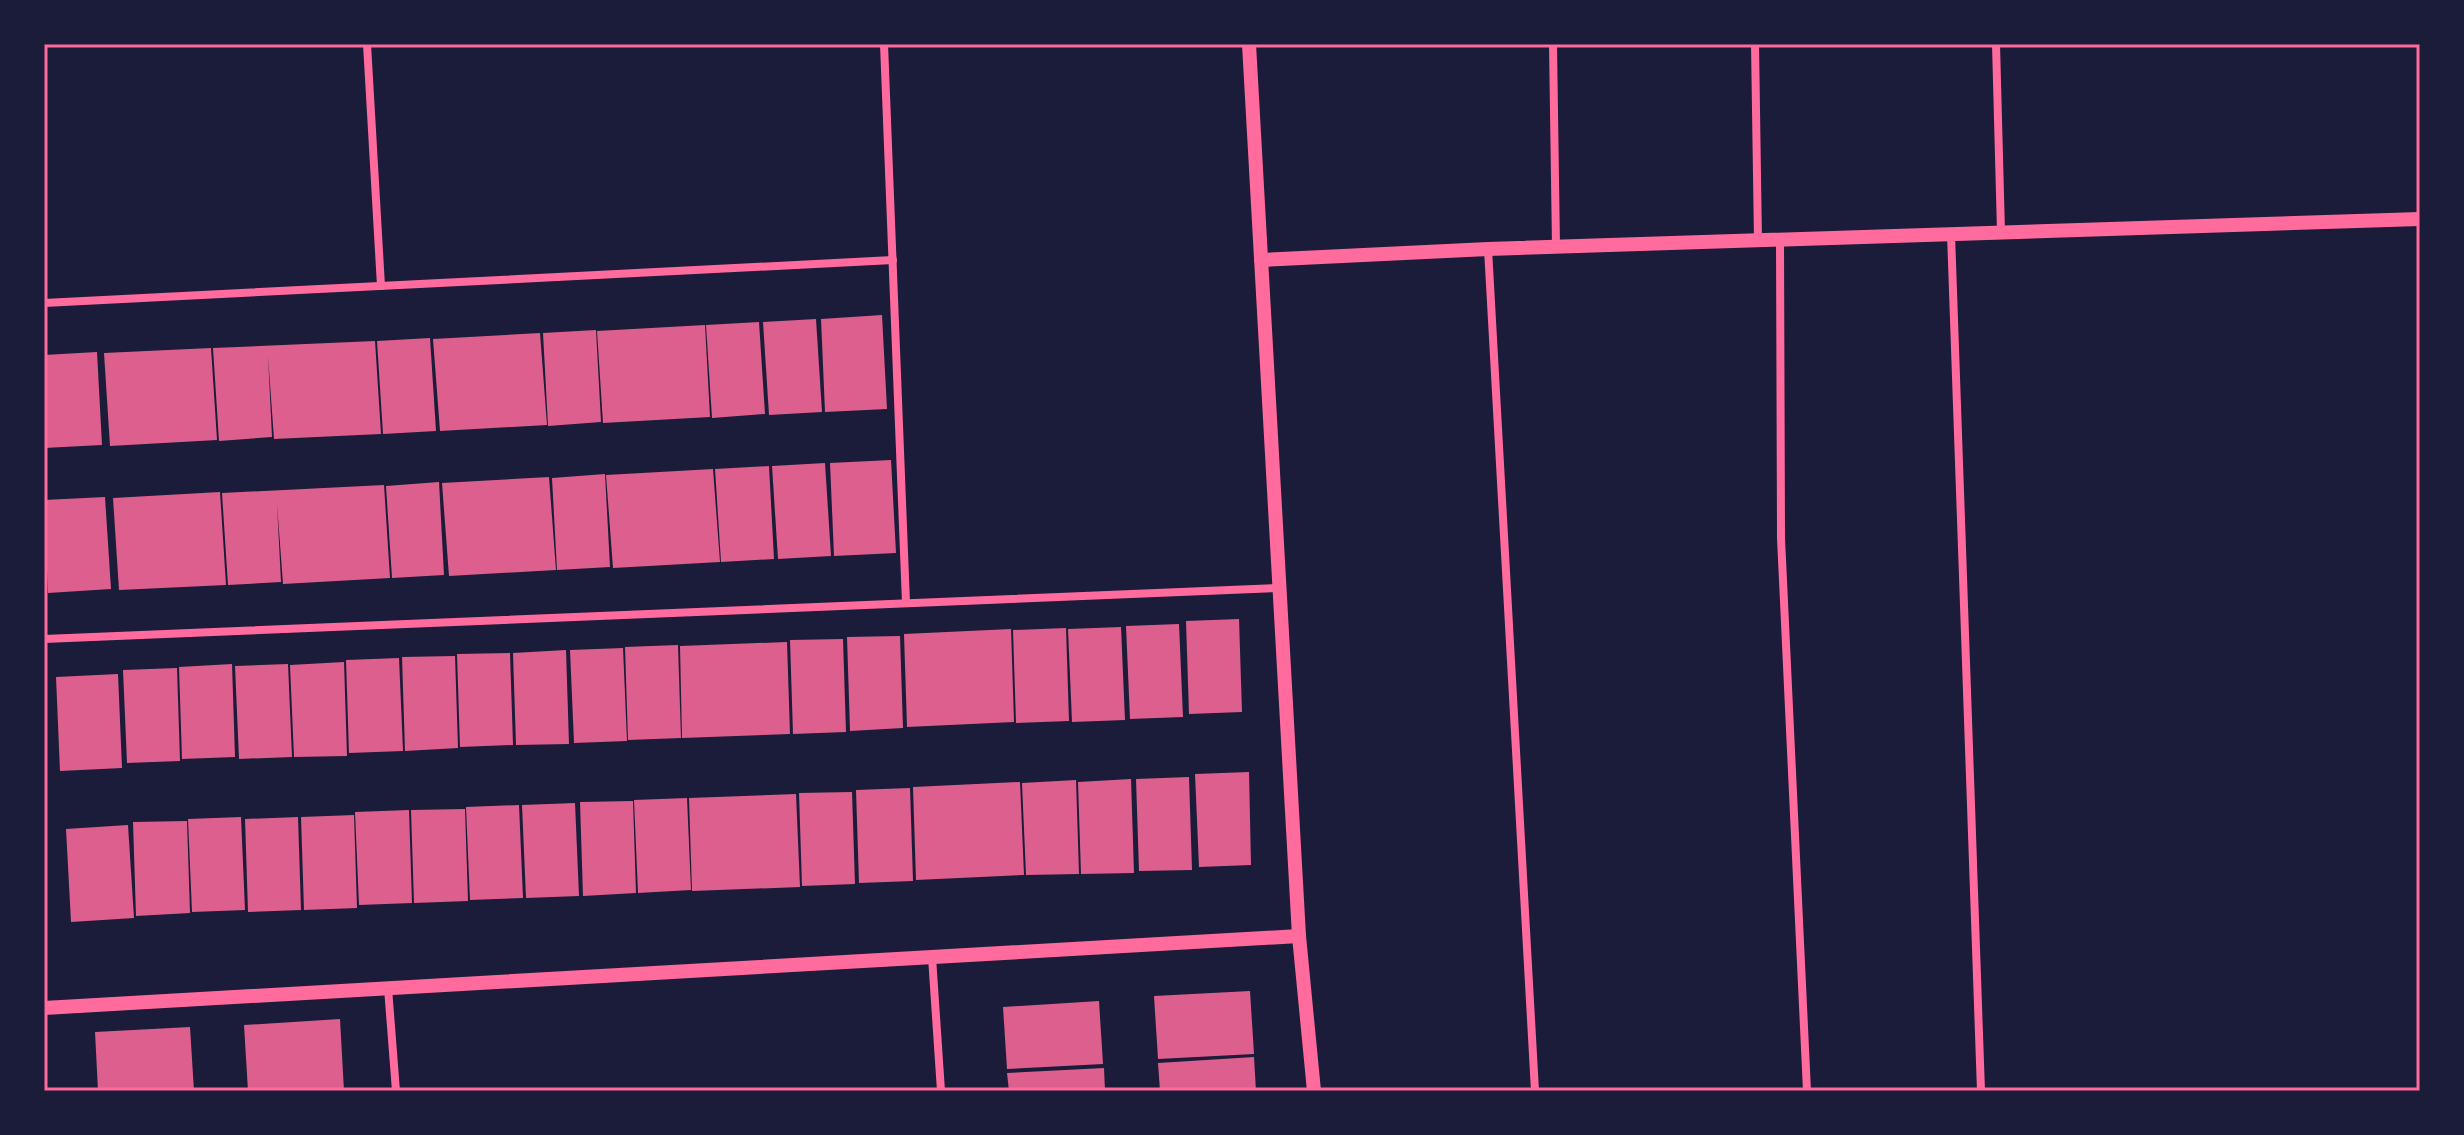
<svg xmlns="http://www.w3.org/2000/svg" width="2464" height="1135" font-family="'Asap Condensed',sans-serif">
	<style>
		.building { fill: #dd5f8e }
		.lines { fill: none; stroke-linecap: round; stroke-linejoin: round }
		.minor { stroke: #ff6b9d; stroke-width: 8 }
		.tertiary { stroke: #ff6b9d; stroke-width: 14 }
		.neatline { fill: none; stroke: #ff6b9d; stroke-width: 3 }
	</style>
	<rect width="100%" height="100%" fill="#1b1b3a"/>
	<g class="building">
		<path d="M882,315L887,409L825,412L821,319Z"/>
		<path d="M816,319L822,412L769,415L763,322Z"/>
		<path d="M759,322L765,414L712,418L706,325Z"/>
		<path d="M705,325L710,417L603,423L597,331Z"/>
		<path d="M596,330L601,422L548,426L543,333Z"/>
		<path d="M540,333L547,425L440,431L433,339Z"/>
		<path d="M430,338L436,431L383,434L377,341Z"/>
		<path d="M375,341L381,434L274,439L268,356L272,437L219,441L213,348Z"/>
		<path d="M211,348L217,440L110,446L104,353Z"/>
		<path d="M97,352L102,445L44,448V355Z"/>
		<path d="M891,460L896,553L834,556L830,463Z"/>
		<path d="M825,463L831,556L778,559L772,466Z"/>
		<path d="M769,466L774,559L721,562L715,469Z"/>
		<path d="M713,469L720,562L613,568L606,475Z"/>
		<path d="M605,474L610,567L557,570L552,478Z"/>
		<path d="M549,477L556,570L449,576L442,483Z"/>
		<path d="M439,482L444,575L392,578L386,486Z"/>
		<path d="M384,485L390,578L283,584L277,504L281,582L228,585L222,493Z"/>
		<path d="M220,492L226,585L119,590L113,498Z"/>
		<path d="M105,497L111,589L48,593L44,500Z"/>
		<path d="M1239,619L1242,712L1189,714L1186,621Z"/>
		<path d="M1179,624L1183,717L1130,719L1126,626Z"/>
		<path d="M1121,627L1125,720L1072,722L1068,629Z"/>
		<path d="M1066,628L1069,721L1016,723L1013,630Z"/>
		<path d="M1011,629L1014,722L907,727L904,634Z"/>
		<path d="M900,636L903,728L850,731L847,637Z"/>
		<path d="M843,639L846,732L793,734L790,640Z"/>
		<path d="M787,642L790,734L682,738L680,646Z"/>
		<path d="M678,645L681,738L628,740L625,647Z"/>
		<path d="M623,648L627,741L574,743L570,650Z"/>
		<path d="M566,650L569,744L516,745L513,653Z"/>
		<path d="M510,653L513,745L460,747L457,654Z"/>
		<path d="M455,656L458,748L405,751L402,657Z"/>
		<path d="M399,658L403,751L349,753L346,660Z"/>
		<path d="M344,662L347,756L294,757L290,665Z"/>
		<path d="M232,664L235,757L182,759L179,667Z"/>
		<path d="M288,664L292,757L239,759L235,666Z"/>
		<path d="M177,668L180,761L127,763L123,670Z"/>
		<path d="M118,674L122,768L60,771L56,677Z"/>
		<path d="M1249,772L1251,865L1199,867L1195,774Z"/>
		<path d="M1189,777L1192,870L1139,871L1136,779Z"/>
		<path d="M1131,779L1134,873L1081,874L1078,782Z"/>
		<path d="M1076,780L1079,874L1026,875L1022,783Z"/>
		<path d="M1020,782L1024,875L916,880L913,787Z"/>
		<path d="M910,788L913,881L859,883L856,790Z"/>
		<path d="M852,792L855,884L802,886L799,793Z"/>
		<path d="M796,794L800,887L692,891L689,798Z"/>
		<path d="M687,798L691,890L638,893L634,800Z"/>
		<path d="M633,801L636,893L583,896L580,802Z"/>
		<path d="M575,803L579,896L526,898L522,805Z"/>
		<path d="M519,805L523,898L470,900L466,807Z"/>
		<path d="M465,809L468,901L414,903L411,810Z"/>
		<path d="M409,810L412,903L359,905L355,812Z"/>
		<path d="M354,815L357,908L304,910L301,817Z"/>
		<path d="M241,817L245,910L192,912L188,819Z"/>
		<path d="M298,817L301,910L248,912L245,819Z"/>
		<path d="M187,821L190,913L136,916L133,822Z"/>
		<path d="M128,825L134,918L71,922L66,829Z"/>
		<path d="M1250,991L1254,1054L1158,1059L1154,996Z"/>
		<path d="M1099,1001L1103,1064L1007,1069L1003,1007Z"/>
		<path d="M340,1019L344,1091H248L244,1025Z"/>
		<path d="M190,1027L194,1091H98L95,1032Z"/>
		<path d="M1254,1057L1256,1091H1160L1158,1063Z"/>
		<path d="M1104,1068L1105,1091H1009L1007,1073Z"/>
	</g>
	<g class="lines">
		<g class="minor">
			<path d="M367,44L381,286"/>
			<path d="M884,44L906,603"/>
			<path d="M1553,44L1556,247"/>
			<path d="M1755,44L1758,241"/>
			<path d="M1996,44L2001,232"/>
			<path d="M1951,234L1981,1091"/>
			<path d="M1780,241L1781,538L1807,1091"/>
			<path d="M1488,249L1535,1091"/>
			<path d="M44,303L893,260"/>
			<path d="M44,639L1278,588"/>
			<path d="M932,957L941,1091"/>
			<path d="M388,988L396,1091"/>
		</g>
		<g class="tertiary">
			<path d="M1249,44L1299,936L1314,1091"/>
			<path d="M1261,260L1488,249L2420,219"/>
			<path d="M44,1008L1299,936"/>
		</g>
	</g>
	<rect width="2464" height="1135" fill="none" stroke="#1b1b3a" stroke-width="92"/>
	<rect x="46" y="46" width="2372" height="1043" class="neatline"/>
</svg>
